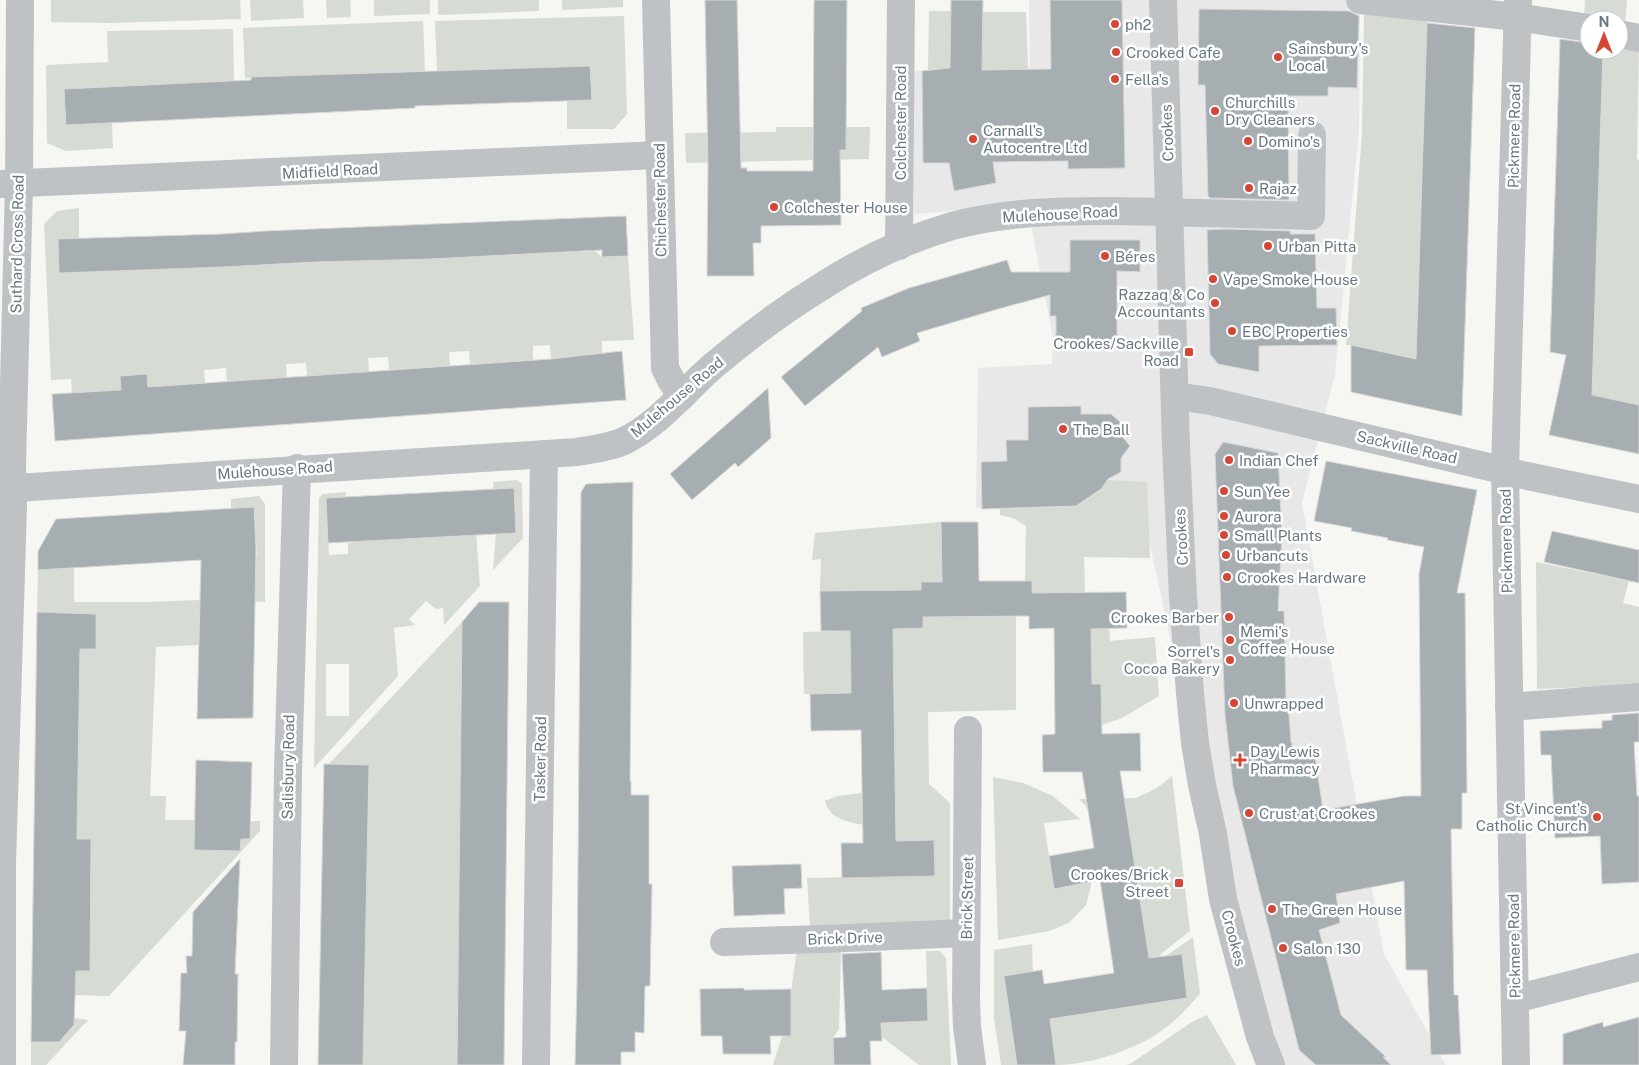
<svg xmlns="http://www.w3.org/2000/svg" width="1639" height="1065" font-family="'Public Sans',sans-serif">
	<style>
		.built { fill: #e7e8e7 }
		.green { fill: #d6dbd3; fill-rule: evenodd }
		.building { fill: #a6aeb2; stroke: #d8d7d6 }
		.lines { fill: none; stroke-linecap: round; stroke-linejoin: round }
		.minor { stroke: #bec2c5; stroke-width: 28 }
		.poi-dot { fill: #d54734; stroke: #fff; stroke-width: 2 }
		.labels { text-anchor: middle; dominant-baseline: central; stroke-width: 5; stroke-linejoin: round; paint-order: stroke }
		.poi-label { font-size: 15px; fill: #687982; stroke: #fff; text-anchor: start }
		.street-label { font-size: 15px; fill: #687982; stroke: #fff }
	</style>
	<rect width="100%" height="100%" fill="#f6f6f3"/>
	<path class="built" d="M1029,0H1360L1359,132L1335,374L1302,503L1384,954L1446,1065H1271L1213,834L1143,513L976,508L978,368L1052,364L1053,338L1027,205L914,214V71L1030,68Z"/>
	<g class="green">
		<path d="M51,0H240L241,19L110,23L51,22Z"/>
		<path d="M250,0H303L304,18L251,21Z"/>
		<path d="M326,0H350L351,17L327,18Z"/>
		<path d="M374,0H430V14L374,16Z"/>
		<path d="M438,0H539V11L438,15Z"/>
		<path d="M562,0H623V7L562,10Z"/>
		<path d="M1585,0H1627L1625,26L1619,25V20H1595L1584,18Z"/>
		<path d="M929,11H951L982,37L983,12H1026L1028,69L928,70Z"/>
		<path d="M1364,13L1427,19L1417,315L1465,325L1463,368L1351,345H1346L1362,133Z"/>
		<path d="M624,16L627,114L614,129H567V101L591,100L590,66L437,71L435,21Z"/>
		<path d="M423,21L425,71L245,78L243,28Z"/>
		<path d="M233,29L234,81L64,89L66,125L112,122L113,148L66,151L47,143L46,65L108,62L107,31Z"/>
		<path d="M1619,43L1639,45L1637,159L1639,160V405L1579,393L1593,361L1603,50H1619Z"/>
		<path d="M776,127H814L846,150V127H870L869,159L686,163L685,133L776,132Z"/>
		<path d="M79,208V238L58,239L59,272C238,266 417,259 595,251L602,257L628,256L634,340L602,341V355L551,359L550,345L533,346V360L470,364L469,351L449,352L450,366L389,370L388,357L368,358L369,372L307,376L306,363L286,364L287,378L227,382L226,368L204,370L205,384L149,388L147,374L121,376V390L72,394L71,379L51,380L44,224L57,211Z"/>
		<path d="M517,480L522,484L523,538L493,570L496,533L493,482Z"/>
		<path d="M1107,480L1147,482L1150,558L1084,557L1085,593H1032L1025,581L1026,526L1015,519L1000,515V509L1076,507L1101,490Z"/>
		<path d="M346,492L345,497L326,498L329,555L348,554V543L367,540L476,534L480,586L444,625L443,608L436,609L426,601L409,619L415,625L394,628L398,676L314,768L319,498L322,494ZM326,664H349V716H326Z"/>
		<path d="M259,496L265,504V602L237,601L234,557L257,556L254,508L231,509V499Z"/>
		<path d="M941,522L942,582L921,583V590L820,591L821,559L812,560L815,533Z"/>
		<path d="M1536,562L1629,581L1623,603L1639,607V685L1537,689Z"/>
		<path d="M74,567V602H146L200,600L199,645L156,647L150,796H166L165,820H195L194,850L250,821H260V831L109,996L74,995L75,971H90L91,840L77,839L80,649L96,648V614L37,613L38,570Z"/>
		<path d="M1016,616V710L928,712L929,784L950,803V922L810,928L807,878L935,876L934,840L896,841L894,672L887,629L923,628V617Z"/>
		<path d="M462,622L457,1065H363L369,765L329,764Z"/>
		<path d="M1091,628H1109L1110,641L1155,637L1159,696L1122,718L1102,725L1101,684H1092Z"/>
		<path d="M850,631L851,693L804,694L803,632Z"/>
		<path d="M1172,776L1190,931L1162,953L1159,957L1149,959L1089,813L1085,805L1079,799L1136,798L1157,788Z"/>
		<path d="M993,777L1023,783L1053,796L1080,819L1044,823L1054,889L1092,882L1086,905L1069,923L1049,931L998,940Z"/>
		<path d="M862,793L863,825C845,821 830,819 825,801L838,796Z"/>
		<path d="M1193,937L1200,994C1188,1007 1176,1021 1161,1031C1135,1050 1089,1065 1056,1065L1050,1019L1186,998L1182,954L1166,956Z"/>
		<path d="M1032,944L1033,972L1004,976L1017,1065H1001L994,1018V950Z"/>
		<path d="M797,949H841L839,1029L833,1038L834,1065H773L787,1020Z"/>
		<path d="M926,951H940L946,958L951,1065H919L882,1037V1023L928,1021Z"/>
		<path d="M1207,1015L1236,1065H1126L1130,1064L1192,1022Z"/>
		<path d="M74,1018L88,1020L46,1065H31V1042H58L74,1026Z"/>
	</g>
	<g class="building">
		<path d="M705,0H737L741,168H747V171H813L814,0H847L846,150H840L841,225L761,226V243H753L754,276H707L708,168Z"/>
		<path d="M951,0H983L982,70L1051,69L1050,0H1122L1125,168L1068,169V161L993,162L996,183L954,191L949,163H923L922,71L950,68Z"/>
		<path d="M1199,9L1349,11L1359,16L1357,88L1328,87V96H1288L1289,200L1210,198L1208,196L1205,85H1198Z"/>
		<path d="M1427,23L1475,28L1462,416L1351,392V345L1416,359Z"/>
		<path d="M1560,39L1589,43V50H1603L1592,395L1639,405V454L1549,435L1566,355L1550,352Z"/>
		<path d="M590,66L592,100L415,106V108L66,125L64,89L251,80V77Z"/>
		<path d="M626,216L628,256L602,257V250L430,259L316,262L223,267L59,273L58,239L222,234L265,231Z"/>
		<path d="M1228,229L1290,231V234H1315L1317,308H1336L1337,345L1259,346V372L1218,364L1210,354L1207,230Z"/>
		<path d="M1070,240H1140V272L1117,271V340L1056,341V316H1050V295L998,309L917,333L920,341L882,357L878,347L805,406L781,377L862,311L861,308L909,288L1007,260L1011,272H1070Z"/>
		<path d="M622,351L626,400L55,441L52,394L121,390L120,376L147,374L148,387L551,359Z"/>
		<path d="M768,388L771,438L738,467L735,463L692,500L670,474Z"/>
		<path d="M1081,406V414H1111L1120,422V434L1130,446L1121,458V472L1108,479L1101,489L1076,506L982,509L981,462L1007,461L1006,440H1028V407Z"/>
		<path d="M1223,442L1278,453L1282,534L1278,611H1284L1286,701H1288L1291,742H1292V753L1314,749L1323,810L1404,796H1421L1419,574L1424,547L1387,540L1388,538L1351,531L1352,528L1314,521L1326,461L1477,490L1457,593H1465L1467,793H1462V829H1451L1454,995H1458L1461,1054L1431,1055L1427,970H1406L1404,881L1336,894L1340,923L1319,930L1341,1015L1386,1057H1383L1391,1065H1316L1299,1050L1233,786L1225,715L1215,454Z"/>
		<path d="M633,482L630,781H631V795H649V884H652L650,986H645L644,1033L635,1032V1052H621V1065H575L577,984L581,492L586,484Z"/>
		<path d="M514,488L516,533L328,543L326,498Z"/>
		<path d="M254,507L256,548L253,718L197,719L201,560L38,570V551L56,519Z"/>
		<path d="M941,522H978L979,581H1032V593L1126,592L1127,628L1091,629L1092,684H1101L1102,734L1140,733L1141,771H1120L1149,958L1182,954L1187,998L1050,1019L1056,1065H1017L1004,976L1042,970L1044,984L1114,973L1100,880L1054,889L1049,856L1094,848L1082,772H1043L1042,735L1055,734L1054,628L1029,629V616L923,617V628L893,629L896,841L934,840L935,876L842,878L841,843H863L861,730L811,731L810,694L851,693L850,631H821L820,591L921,590V582H942Z"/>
		<path d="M1552,531L1639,550V583L1544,562Z"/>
		<path d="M479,602H509L504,1065H457L462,622Z"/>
		<path d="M37,612L96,614V649H80L77,839H91L90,971H76L74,1025L59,1042H31Z"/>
		<path d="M1639,713V742H1634L1637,796H1639V882L1602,884L1600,836L1555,838L1551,755H1541L1540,731L1602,728V721L1612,720V715Z"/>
		<path d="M196,760L252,762L250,839H241L240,851L194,850Z"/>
		<path d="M324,764L369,765L363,1065H318Z"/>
		<path d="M240,859L235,974H238L237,1042H235V1065H183L186,1031H179L181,973H187L186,956H192L193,912Z"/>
		<path d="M801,864L802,888L784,889L785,914L734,916L732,866Z"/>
		<path d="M881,952L882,990L927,988L928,1021L881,1023L882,1041H870L871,1065H834L833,1038L846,1037L842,954Z"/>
		<path d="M744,988V990L791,989V1036H770L771,1054H723L722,1036H701L700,989Z"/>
		<path d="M1639,1017V1065H1563V1034L1603,1022V1027Z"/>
	</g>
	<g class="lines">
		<g class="minor">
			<path d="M656,0L665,368L671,380L682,396"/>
			<path d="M1163,0L1176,446L1183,596L1190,693L1195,743L1202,785L1213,834L1223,899L1260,1037L1271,1065"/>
			<path d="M1360,0L1517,17L1589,28"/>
			<path d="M1619,34L1639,38"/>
			<path d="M1,184L659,155"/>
			<path d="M899,246L901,0"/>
			<path d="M1175,396L1210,401L1527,476L1639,499"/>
			<path d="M0,489L577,452C592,449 609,448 624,441C659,424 684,391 713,366C748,336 785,309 824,285C863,260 908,239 952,226C1004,212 1056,211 1109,211C1176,212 1244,214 1311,216L1312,135"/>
			<path d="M1509,707L1639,697"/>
			<path d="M968,730L966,1000L967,1027L972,1065"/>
			<path d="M724,942L823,939L966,933"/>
			<path d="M1515,999L1639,967"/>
			<path d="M2,1065V862L13,507L12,466L19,183L20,0"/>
			<path d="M284,1065L288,772L297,468"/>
			<path d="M536,1065L544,454"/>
			<path d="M1516,1065L1505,470L1518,0"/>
		</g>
	</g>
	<g class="poi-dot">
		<circle cx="1115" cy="24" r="5"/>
		<circle cx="1116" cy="52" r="5"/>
		<circle cx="1278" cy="57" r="5"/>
		<circle cx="1115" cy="79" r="5"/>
		<circle cx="1215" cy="111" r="5"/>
		<circle cx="973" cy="139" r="5"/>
		<circle cx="1248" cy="141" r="5"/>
		<circle cx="1249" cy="188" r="5"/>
		<circle cx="774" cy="207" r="5"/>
		<circle cx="1268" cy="246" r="5"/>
		<circle cx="1105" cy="256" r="5"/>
		<circle cx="1213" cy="279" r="5"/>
		<circle cx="1215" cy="303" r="5"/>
		<circle cx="1232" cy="331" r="5"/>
		<rect x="1184" y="347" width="10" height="10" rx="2.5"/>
		<circle cx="1063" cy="429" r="5"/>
		<circle cx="1229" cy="460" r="5"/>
		<circle cx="1224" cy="491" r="5"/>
		<circle cx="1224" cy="516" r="5"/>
		<circle cx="1224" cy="535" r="5"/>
		<circle cx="1226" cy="555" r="5"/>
		<circle cx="1227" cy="577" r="5"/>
		<circle cx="1229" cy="617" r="5"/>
		<circle cx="1230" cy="640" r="5"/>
		<circle cx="1230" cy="660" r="5"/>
		<circle cx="1234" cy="703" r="5"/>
		<path d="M1237.5 752.5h5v5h5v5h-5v5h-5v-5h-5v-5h5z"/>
		<circle cx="1249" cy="813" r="5"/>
		<circle cx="1597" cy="817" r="5"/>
		<rect x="1174" y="878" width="10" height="10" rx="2.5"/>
		<circle cx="1272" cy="909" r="5"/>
		<circle cx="1283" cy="948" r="5"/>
	</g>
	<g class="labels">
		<g class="poi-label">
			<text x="1125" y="24">ph2</text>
			<text x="1288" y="48">Sainsbury's<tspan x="1288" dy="17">Local</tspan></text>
			<text x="1126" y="52">Crooked Cafe</text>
			<text x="1125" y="79">Fella's</text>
			<text x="1225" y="102">Churchills<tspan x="1225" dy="17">Dry Cleaners</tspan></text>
			<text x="983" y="130">Carnall's<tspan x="983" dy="17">Autocentre Ltd</tspan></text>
			<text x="1258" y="141">Domino's</text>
			<text x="1259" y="188">Rajaz</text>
			<text x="784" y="207">Colchester House</text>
			<text x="1278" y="246">Urban Pitta</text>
			<text x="1115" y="256">Béres</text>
			<text x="1223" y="279">Vape Smoke House</text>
			<text x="1205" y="294" text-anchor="end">Razzaq &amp; Co<tspan x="1205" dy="17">Accountants</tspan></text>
			<text x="1242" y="331">EBC Properties</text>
			<text x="1179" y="343" text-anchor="end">Crookes/Sackville<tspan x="1179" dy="17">Road</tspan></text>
			<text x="1073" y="429">The Ball</text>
			<text x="1239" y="460">Indian Chef</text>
			<text x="1234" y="491">Sun Yee</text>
			<text x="1234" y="516">Aurora</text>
			<text x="1234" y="535">Small Plants</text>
			<text x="1236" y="555">Urbancuts</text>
			<text x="1237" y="577">Crookes Hardware</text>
			<text x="1219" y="617" text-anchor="end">Crookes Barber</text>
			<text x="1240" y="631">Memi's<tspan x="1240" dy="17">Coffee House</tspan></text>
			<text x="1220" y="651" text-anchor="end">Sorrel's<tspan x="1220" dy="17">Cocoa Bakery</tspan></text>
			<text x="1244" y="703">Unwrapped</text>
			<text x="1250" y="751">Day Lewis<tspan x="1250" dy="17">Pharmacy</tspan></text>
			<text x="1587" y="808" text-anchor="end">St Vincent's<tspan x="1587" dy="17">Catholic Church</tspan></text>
			<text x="1259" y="813">Crust at Crookes</text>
			<text x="1169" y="874" text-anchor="end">Crookes/Brick<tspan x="1169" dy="17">Street</tspan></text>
			<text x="1282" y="909">The Green House</text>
			<text x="1293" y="948">Salon 130</text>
		</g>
		<g class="street-label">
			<text transform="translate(900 123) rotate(-90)">Colchester Road</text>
			<text transform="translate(1167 133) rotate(-92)">Crookes</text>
			<text transform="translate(1514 136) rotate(-89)">Pickmere Road</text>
			<text transform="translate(330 171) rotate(-3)">Midfield Road</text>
			<text transform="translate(660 200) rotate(-91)">Chichester Road</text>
			<text transform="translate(1060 214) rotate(-3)">Mulehouse Road</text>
			<text transform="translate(17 244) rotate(-89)">Suthard Cross Road</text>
			<text transform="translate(677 397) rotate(-40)">Mulehouse Road</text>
			<text transform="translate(1407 447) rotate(13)">Sackville Road</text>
			<text transform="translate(275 470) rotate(-4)">Mulehouse Road</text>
			<text transform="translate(1181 537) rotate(-93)">Crookes</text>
			<text transform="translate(1506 541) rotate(-91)">Pickmere Road</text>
			<text transform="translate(540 759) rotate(-89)">Tasker Road</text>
			<text transform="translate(288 767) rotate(-89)">Salisbury Road</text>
			<text transform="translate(967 898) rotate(-89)">Brick Street</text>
			<text transform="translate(845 938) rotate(-2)">Brick Drive</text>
			<text transform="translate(1234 938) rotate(75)">Crookes</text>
			<text transform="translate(1514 946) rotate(-91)">Pickmere Road</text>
		</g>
	</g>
	<g transform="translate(1604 35)"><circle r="24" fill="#ffffff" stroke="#c3c9cd"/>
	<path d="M0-4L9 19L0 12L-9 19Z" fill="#d54734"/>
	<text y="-8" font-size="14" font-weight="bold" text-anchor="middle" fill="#687982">N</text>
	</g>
</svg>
